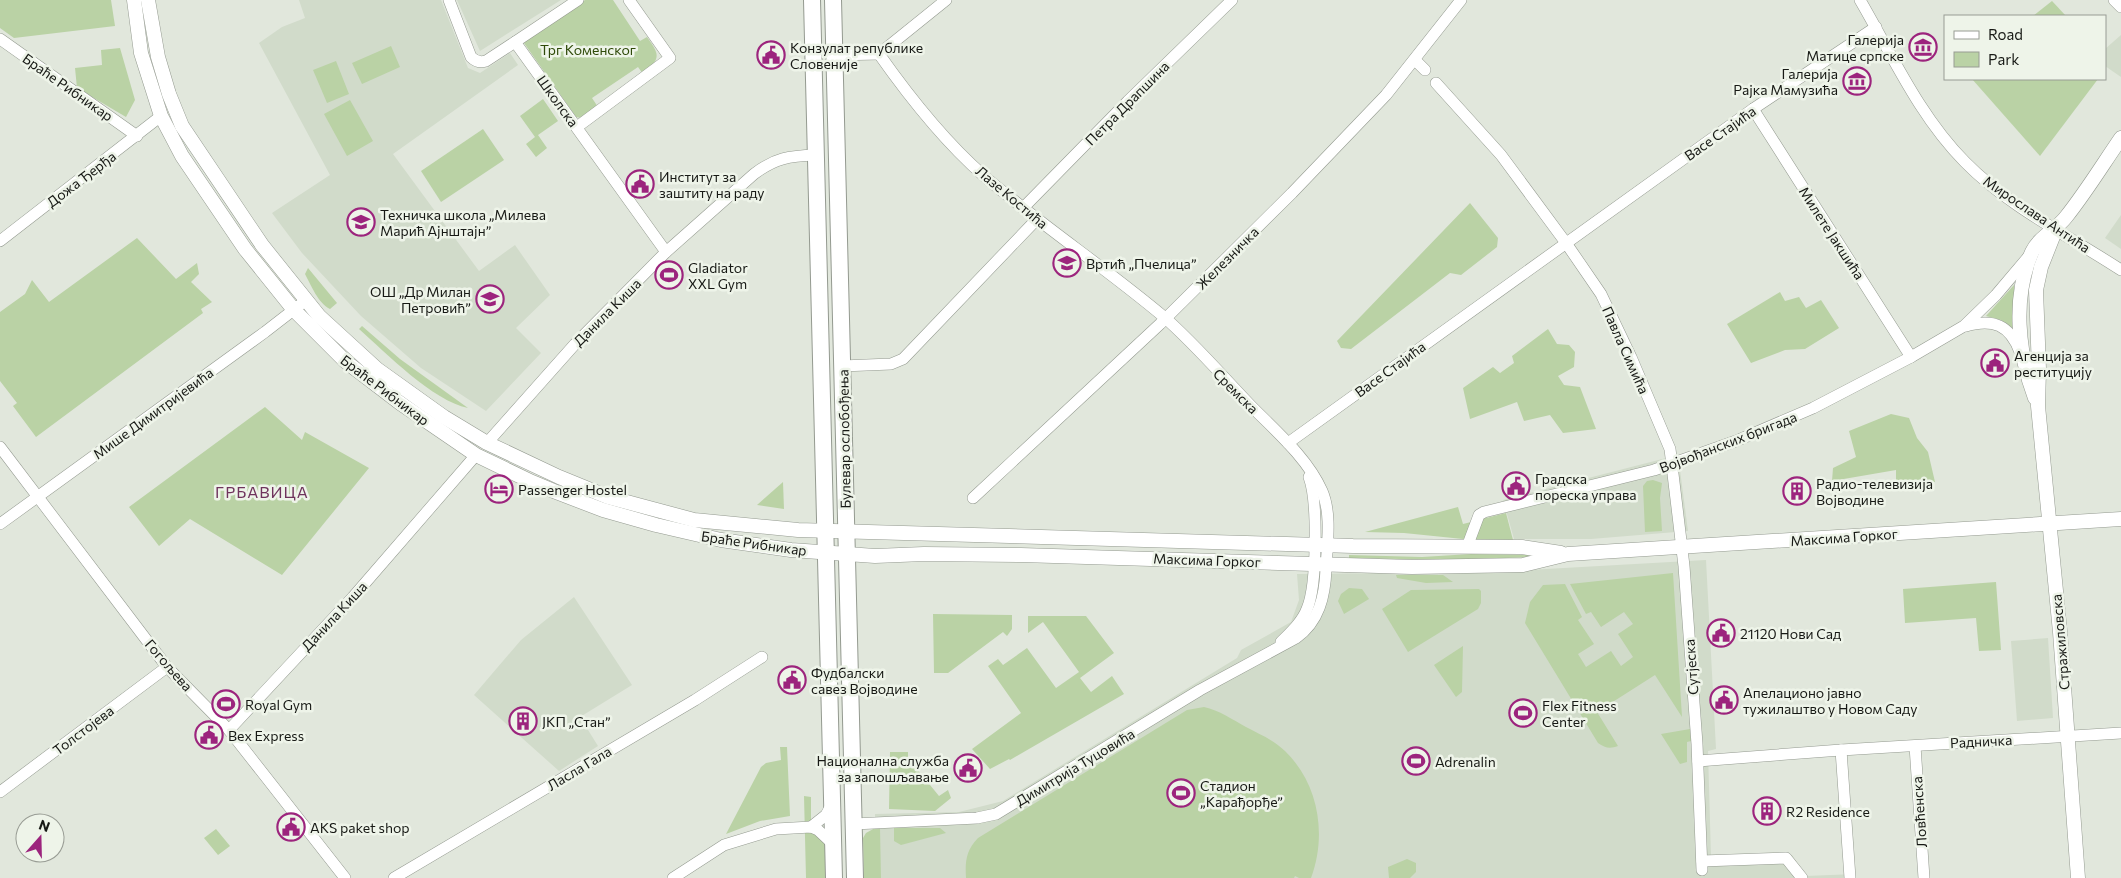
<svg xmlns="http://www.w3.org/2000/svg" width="2121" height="878" font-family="Commissioner,sans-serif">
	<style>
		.built { fill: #d1dbca }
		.green { fill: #bad2a5 }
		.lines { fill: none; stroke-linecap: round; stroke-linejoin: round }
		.minor-casing { stroke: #949a90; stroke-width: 12 }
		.tertiary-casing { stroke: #949a90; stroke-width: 15 }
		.secondary-casing { stroke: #949a90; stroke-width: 18 }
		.minor { stroke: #fff; stroke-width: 11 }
		.tertiary { stroke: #fff; stroke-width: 14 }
		.secondary { stroke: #fff; stroke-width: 16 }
		.labels { text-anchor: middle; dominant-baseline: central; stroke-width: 5; stroke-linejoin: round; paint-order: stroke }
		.poi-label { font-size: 14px; fill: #171915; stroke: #eef4e9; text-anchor: start }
		.park-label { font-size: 14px; fill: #2f4a09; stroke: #eef4e9 }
		.street-label { font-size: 14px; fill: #171915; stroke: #eef4e9 }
		.quarter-label { font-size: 16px; letter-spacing: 1px; fill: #6f335c; stroke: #eef4e9 }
	</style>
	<rect width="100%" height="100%" fill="#e1e7dc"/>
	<g class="built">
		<path d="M299,0H441L468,68L480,73L510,53L518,65L393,154L479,271L515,245L550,295L516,328L541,353L486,411L421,368L361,316L302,253L272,213L330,175L259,43L282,27L305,18Z"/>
		<path d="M457,0H561L480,51Z"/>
		<path d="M2121,35V77L2105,66V49Z"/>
		<path d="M2121,215V249L2105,238Z"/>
		<path d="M1678,455L1688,531L1591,539H1514L1503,500Z"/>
		<path d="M1706,560L1716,749L1708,751L1711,857L1792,855L1806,876L1855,874L1856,878H875V814L959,812L1003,801L1237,658L1241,650L1291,622L1299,600L1297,574L1492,572Z"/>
		<path d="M574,597L632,685L580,717L598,746L559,771L474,695L521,640Z"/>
		<path d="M2048,638L2053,718L2017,721L2011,641Z"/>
	</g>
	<g class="green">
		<path d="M0,0H111L115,26L14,38L0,28Z"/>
		<path d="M585,0H613L640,41L647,37C661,56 660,59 643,74L638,67L592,98L598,107L581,118L576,117L524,43L527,37Z"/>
		<path d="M2052,1L2066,16H2033Z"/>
		<path d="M391,46L400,67L362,84L352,63Z"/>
		<path d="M120,48L135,100L126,117L77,88L75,68L102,65L101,50Z"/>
		<path d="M336,61L349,94L327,103L313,70Z"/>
		<path d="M1972,79H2098L2040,156Z"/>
		<path d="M543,99L558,121L538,135L547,148L536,157L526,144L535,137L520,116Z"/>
		<path d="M350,100L373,141L347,156L324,114Z"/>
		<path d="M483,129L504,160L441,202L421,171Z"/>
		<path d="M1470,203L1498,238L1497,247L1461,275L1450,273L1351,349L1341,348L1337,341Z"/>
		<path d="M137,238L176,279L197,263L199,274L191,282L212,302L201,309L203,313L36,437L13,406L17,403L0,381V312L25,294L32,280L49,302Z"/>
		<path d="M308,268L337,303L330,309C318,303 311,285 305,274Z"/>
		<path d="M2014,285V329L2001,320L1986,316Z"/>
		<path d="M1780,292L1785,301L1799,297L1806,308L1821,300L1839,328L1805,349L1785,350L1751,363L1727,324Z"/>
		<path d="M362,326L400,359L468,408C433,401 386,353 359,329Z"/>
		<path d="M1548,329L1557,344L1569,345L1575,352L1574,367L1558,376L1564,385L1580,387L1596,429L1563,433L1550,415L1524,421L1517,402L1470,419L1463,388L1493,367L1500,373L1514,363L1512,356Z"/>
		<path d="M265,407L302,440L305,432L369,468L282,575L190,519L159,546L129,507Z"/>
		<path d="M1891,414L1909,418L1917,438L1928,452L1935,482L1896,485V470L1832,481L1833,468L1856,457L1849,431Z"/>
		<path d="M1653,480L1662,483L1660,498L1662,531L1645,532L1643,486L1647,481Z"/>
		<path d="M783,482L784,509L757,505Z"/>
		<path d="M1458,507L1463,524L1471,522L1467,538L1463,539L1404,533L1365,532Z"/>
		<path d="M1506,513L1513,540H1476L1474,538L1482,519Z"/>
		<path d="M1471,554L1531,555V557L1449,560L1349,558V555L1422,557Z"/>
		<path d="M1673,573L1682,717L1655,675L1597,712L1618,746C1610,749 1605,748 1598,743L1525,623L1530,602L1543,585L1565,584L1582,617L1578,620L1594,644L1578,654L1586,667L1611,651L1621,666L1633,657L1618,634L1633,624L1624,612L1601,627L1591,612L1586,614L1570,584Z"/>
		<path d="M1396,575H1443L1453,582L1426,583L1397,578Z"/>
		<path d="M1996,582L2001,650L1979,651L1976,618L1905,623L1903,589Z"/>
		<path d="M1349,588L1362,589L1369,599L1344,614L1338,601L1341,594Z"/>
		<path d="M1479,589L1481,591V603L1478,609L1408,652L1382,609L1411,590Z"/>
		<path d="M933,614L1012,615V629L1007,636L1003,632L948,673H934Z"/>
		<path d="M1028,616H1086L1114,653L1080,678L1091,692L1112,676L1124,694L1010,760L1009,759L990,769L972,749L1021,713L988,666L998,659L1003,665L1027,648L1056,688L1079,672L1043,622L1028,633Z"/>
		<path d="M1463,646L1462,692L1456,697L1434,665Z"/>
		<path d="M1204,707C1219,710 1233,720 1246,727C1259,734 1274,740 1285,751C1319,784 1327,835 1311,878H1299L1295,876L1294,878H966C965,862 966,850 978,838L1187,710Z"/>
		<path d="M1690,729L1691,741L1687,742V762L1680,764L1661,734Z"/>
		<path d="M780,747H787L790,816L760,821L726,834L761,767L766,763L781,760Z"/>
		<path d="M890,752H908V758L939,796L948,790L951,798L935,811L889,809Z"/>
		<path d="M804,796L811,797V827L825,836L827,878H806Z"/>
		<path d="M875,828H880L881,878H864L863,838L866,833Z"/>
		<path d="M894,828H940L946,833L901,845L894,841Z"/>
		<path d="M216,829L230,846L218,855L204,838Z"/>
		<path d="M1407,859L1416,863V872L1410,878H1389L1388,867Z"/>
	</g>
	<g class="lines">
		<g class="minor-casing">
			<g id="minor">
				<path d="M449,0L471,57C475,61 480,63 486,61L515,42L666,252"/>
				<path d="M1860,0C1892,55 1920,117 1965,162C2009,207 2069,236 2121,270"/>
				<path d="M2114,0L2121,7"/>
				<path d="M0,39L137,136"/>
				<path d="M515,42L578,0"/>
				<path d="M834,55L879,54L946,0"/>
				<path d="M1415,60L1425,70"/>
				<path d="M1436,83L1501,155L1566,243L1601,294L1631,357L1670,449L1684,566L1697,744L1702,870"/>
				<path d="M1753,109L1911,357"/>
				<path d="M577,127L670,58L629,0"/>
				<path d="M1023,208L1128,101L1232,0"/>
				<path d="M0,241L161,116"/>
				<path d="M1966,326C1993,318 2010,325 2020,352"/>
				<path d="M842,366L891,364L903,359L1037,219"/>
				<path d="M487,443L575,344L666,252L754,174C775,158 789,156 816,155"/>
				<path d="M1288,443L1753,109L1876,27"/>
				<path d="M0,447L167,667L229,730L345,878"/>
				<path d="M973,498L1160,324L1292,193L1386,95L1461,0"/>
				<path d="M0,524L265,332L305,301"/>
				<path d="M1467,547L1479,515L1484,512L1654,470L1736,441L1813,408L1911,357L1964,326L1996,295L2029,256"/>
				<path d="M1281,642C1291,632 1302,622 1307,609C1317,586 1318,501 1309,477"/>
				<path d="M229,730L353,597L476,455"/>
				<path d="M1915,746L1924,878"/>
				<path d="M1841,750L1850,878"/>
				<path d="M1698,761L1841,750L2121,733"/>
				<path d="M0,792L167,667"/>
				<path d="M854,824L977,818L996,814L1200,690L1296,638C1319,622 1325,596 1326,569C1327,545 1332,514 1322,491C1308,459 1277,432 1252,407C1223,377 1195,344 1164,317C1106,268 1042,226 984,176C944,141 910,98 879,54"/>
				<path d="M811,827L826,815L832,804"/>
				<path d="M1702,861L1786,858L1802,878"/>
				<path d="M394,878L695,700L762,657"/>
				<path d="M673,878L724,845L776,829L811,827L818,830L834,845"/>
			</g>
		</g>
		<g class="tertiary-casing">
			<g id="tertiary">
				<path d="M134,0L141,53L161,116L182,156L245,249L294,310L345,361L400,403L476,455L532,482L556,492L603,510L656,525L721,540L791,550L875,556L924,554L1021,555L1412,567L1523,565L1568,554L2121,519"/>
				<path d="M148,0L158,57L169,94L182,126L262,245L319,316L377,369L444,417L487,443L559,477L608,497L694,520L798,530L1353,546L1522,547L1561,553"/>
				<path d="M2056,229L2041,267L2036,290L2039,369L2038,406L2060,632L2078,878"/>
				<path d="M2035,398C2018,353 2012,298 2032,252C2039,237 2056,230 2066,217C2086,192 2103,164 2121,138"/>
			</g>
		</g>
		<g class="secondary-casing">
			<g id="secondary">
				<path d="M812,0L834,878"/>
				<path d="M833,0L855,878"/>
			</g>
		</g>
		<use href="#minor" class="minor"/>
		<use href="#tertiary" class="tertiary"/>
		<use href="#secondary" class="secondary"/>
	</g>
	<defs>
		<g id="museum-ring" transform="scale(1.4375)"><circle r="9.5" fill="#eef4e9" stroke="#9c247d" stroke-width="1.5"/><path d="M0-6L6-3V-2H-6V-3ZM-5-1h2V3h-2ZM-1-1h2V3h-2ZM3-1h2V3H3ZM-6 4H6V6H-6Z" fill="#9c247d"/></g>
		<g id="civic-ring" transform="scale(1.4375)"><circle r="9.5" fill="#eef4e9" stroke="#9c247d" stroke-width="1.5"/><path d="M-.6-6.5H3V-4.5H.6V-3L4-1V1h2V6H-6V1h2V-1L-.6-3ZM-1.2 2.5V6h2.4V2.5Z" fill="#9c247d"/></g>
		<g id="school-ring" transform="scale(1.4375)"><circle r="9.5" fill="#eef4e9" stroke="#9c247d" stroke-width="1.5"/><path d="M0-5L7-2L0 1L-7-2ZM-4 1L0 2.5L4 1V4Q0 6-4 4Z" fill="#9c247d"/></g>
		<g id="stadium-ring" transform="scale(1.4375)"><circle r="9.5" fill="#eef4e9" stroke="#9c247d" stroke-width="1.5"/><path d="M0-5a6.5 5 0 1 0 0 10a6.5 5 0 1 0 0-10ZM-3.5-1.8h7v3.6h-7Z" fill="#9c247d"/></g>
		<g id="hotel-ring" transform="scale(1.4375)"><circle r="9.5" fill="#eef4e9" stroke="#9c247d" stroke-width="1.5"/><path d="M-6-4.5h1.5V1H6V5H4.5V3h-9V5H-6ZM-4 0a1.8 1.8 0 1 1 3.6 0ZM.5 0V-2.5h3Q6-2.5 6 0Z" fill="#9c247d"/></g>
		<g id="building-ring" transform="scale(1.4375)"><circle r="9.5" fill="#eef4e9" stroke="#9c247d" stroke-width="1.5"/><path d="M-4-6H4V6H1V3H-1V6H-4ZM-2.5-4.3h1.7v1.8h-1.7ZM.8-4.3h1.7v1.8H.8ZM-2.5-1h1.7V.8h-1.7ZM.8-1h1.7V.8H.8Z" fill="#9c247d"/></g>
	</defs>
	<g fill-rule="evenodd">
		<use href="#museum-ring" x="1923" y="47"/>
		<use href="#civic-ring" x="771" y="55"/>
		<use href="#museum-ring" x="1857" y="81"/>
		<use href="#civic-ring" x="640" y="184"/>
		<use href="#school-ring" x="361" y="222"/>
		<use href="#school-ring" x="1067" y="263"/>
		<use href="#stadium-ring" x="669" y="275"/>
		<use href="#school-ring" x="490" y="299"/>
		<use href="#civic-ring" x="1995" y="363"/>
		<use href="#civic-ring" x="1516" y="486"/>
		<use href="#hotel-ring" x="499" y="489"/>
		<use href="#building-ring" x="1797" y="491"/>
		<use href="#civic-ring" x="1721" y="633"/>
		<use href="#civic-ring" x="792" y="680"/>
		<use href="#civic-ring" x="1724" y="700"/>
		<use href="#stadium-ring" x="226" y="704"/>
		<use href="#stadium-ring" x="1523" y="713"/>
		<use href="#building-ring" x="523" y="721"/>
		<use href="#civic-ring" x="209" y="735"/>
		<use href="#stadium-ring" x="1416" y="761"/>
		<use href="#civic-ring" x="968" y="768"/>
		<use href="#stadium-ring" x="1181" y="793"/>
		<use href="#building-ring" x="1767" y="811"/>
		<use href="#civic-ring" x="291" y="827"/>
	</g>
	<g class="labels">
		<g class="poi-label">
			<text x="1904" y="39" text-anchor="end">Галерија<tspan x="1904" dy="16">Матице српске</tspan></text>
			<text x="790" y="47">Конзулат републике<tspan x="790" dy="16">Словеније</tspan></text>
			<text x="1838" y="73" text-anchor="end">Галерија<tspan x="1838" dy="16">Рајка Мамузића</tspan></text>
			<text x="659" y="176">Институт за<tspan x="659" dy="16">заштиту на раду</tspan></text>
			<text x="380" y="214">Техничка школа „Милева<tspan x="380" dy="16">Марић Ајнштајн”</tspan></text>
			<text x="1086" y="263">Вртић „Пчелица”</text>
			<text x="688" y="267">Gladiator<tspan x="688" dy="16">XXL Gym</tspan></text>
			<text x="471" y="291" text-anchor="end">ОШ „Др Милан<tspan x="471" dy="16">Петровић”</tspan></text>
			<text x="2014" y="355">Агенција за<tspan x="2014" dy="16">реституцију</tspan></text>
			<text x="1535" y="478">Градска<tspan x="1535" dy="16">пореска управа</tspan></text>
			<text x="1816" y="483">Радио-телевизија<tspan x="1816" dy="16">Војводине</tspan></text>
			<text x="518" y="489">Passenger Hostel</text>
			<text x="1740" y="633">21120 Нови Сад</text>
			<text x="811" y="672">Фудбалски<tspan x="811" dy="16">савез Војводине</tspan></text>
			<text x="1743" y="692">Апелационо јавно<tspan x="1743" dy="16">тужилаштво у Новом Саду</tspan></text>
			<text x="245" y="704">Royal Gym</text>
			<text x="1542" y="705">Flex Fitness<tspan x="1542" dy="16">Center</tspan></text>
			<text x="542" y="721">ЈКП „Стан”</text>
			<text x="228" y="735">Bex Express</text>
			<text x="949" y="760" text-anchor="end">Национална служба<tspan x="949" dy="16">за запошљавање</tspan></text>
			<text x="1435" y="761">Adrenalin</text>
			<text x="1200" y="785">Стадион<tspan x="1200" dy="16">„Карађорђе”</tspan></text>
			<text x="1786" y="811">R2 Residence</text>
			<text x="310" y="827">AKS paket shop</text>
		</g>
		<g class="park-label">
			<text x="588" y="49">Трг Коменског</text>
		</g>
		<g class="street-label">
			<text transform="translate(68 87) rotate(35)">Браће Рибникар</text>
			<text transform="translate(558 101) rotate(54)">Школска</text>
			<text transform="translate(1127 103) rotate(-45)">Петра Драпшина</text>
			<text transform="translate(1720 133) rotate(-35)">Васе Стајића</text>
			<text transform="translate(81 179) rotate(-37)">Дожа Ђерђа</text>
			<text transform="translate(1012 197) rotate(40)">Лазе Костића</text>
			<text transform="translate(2037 214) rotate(34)">Мирослава Антића</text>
			<text transform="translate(1832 233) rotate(57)">Милете Јакшића</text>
			<text transform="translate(1227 258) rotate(-45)">Железничка</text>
			<text transform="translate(607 312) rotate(-45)">Данила Киша</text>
			<text transform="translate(1626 350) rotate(66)">Павла Симића</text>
			<text transform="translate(1390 369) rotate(-36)">Васе Стајића</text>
			<text transform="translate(385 390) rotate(37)">Браће Рибникар</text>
			<text transform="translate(1236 391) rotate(45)">Сремска</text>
			<text transform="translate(153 413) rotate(-36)">Мише Димитријевића</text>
			<text transform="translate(844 439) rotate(-91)">Булевар ослобођења</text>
			<text transform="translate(1728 442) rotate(-21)">Војвођанских бригада</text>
			<text transform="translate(1844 537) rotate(-4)">Максима Горког</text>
			<text transform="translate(754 543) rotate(8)">Браће Рибникар</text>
			<text transform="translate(1207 560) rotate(2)">Максима Горког</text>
			<text transform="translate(334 616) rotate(-47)">Данила Киша</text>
			<text transform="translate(2060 642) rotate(-95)">Стражиловска</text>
			<text transform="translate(169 665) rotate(49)">Гогољева</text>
			<text transform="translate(1691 667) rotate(-94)">Сутјеска</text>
			<text transform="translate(83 730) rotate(-37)">Толстојева</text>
			<text transform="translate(1981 741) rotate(-3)">Радничка</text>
			<text transform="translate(1075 767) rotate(-31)">Димитрија Туцовића</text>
			<text transform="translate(579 768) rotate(-31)">Ласла Гала</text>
			<text transform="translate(1919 812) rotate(-94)">Ловћенска</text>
		</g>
		<g class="quarter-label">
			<text x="262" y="491">ГРБАВИЦА</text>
		</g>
	</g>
	<rect x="1944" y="15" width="162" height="65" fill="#eef4e9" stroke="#989c94"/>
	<rect x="1954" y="31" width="25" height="8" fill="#ffffff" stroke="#989c94"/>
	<text x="1988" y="40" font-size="15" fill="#171915">Road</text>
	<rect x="1954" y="52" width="25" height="15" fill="#bad2a5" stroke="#989c94"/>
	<text x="1988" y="65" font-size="15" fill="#171915">Park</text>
	<g transform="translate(40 838) rotate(20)"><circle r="24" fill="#eef4e9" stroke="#989c94"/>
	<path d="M0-4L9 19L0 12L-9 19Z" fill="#9c247d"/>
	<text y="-8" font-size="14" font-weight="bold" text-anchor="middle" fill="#171915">N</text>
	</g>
</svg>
